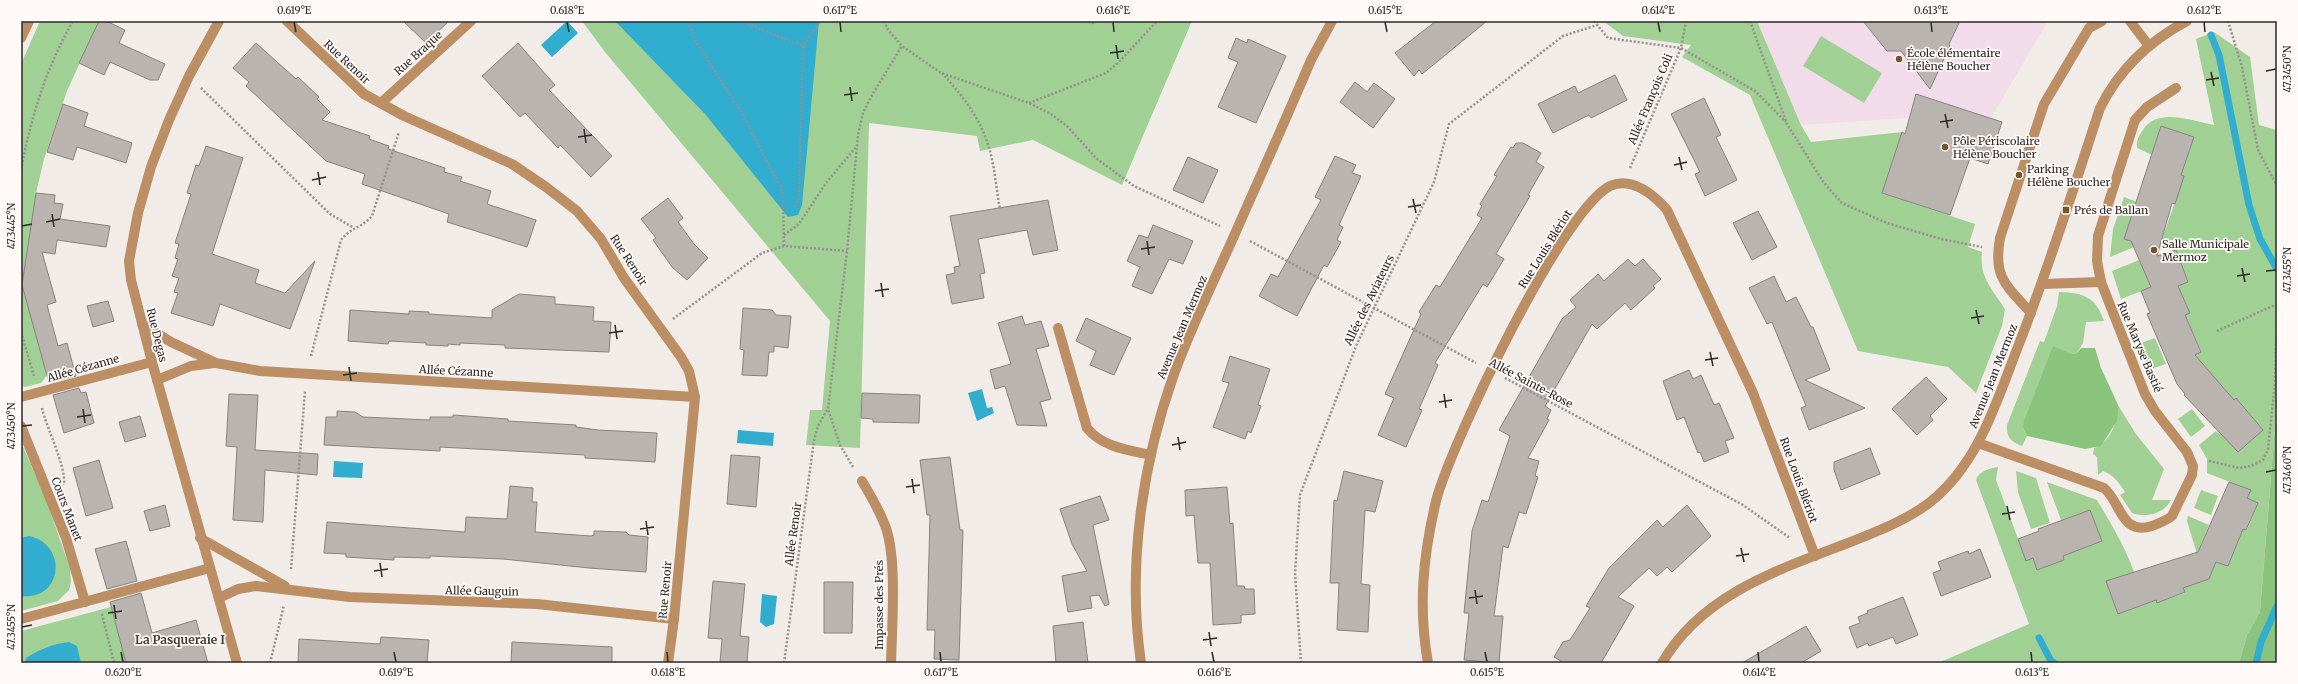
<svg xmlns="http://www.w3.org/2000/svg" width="2298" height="684" font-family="Merriweather,serif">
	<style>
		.education { fill: #f3dcea }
		.green { fill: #a1d095 }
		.forest { fill: #8ac37b }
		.water { fill: #31add0 }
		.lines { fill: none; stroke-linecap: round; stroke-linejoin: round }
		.stream { stroke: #31add0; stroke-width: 7 }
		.building { fill: #bab4b0; stroke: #87827e }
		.path { stroke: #94908e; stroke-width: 2.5; stroke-dasharray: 2 2; stroke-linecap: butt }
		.service { stroke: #bb8e64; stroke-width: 10 }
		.minor { stroke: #bb8e64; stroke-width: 10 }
		.tertiary { stroke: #bb8e64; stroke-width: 10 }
		.ticks { fill: none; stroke: #2b2928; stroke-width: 1.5 }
		.poi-dot { fill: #74542a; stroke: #fffaf7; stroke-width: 1.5 }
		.labels { text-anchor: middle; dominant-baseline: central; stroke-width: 3.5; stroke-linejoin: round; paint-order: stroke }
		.street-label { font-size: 11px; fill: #2b2928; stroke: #fffaf7 }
		.poi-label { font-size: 11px; fill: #2b2928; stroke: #fffaf7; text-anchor: start }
		.neighbourhood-label { font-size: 12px; font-weight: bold; fill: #433e3b; stroke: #fffaf7 }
		.neatline { fill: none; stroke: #2b2928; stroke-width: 1.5 }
		.ticks-label { font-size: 10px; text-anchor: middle; fill: #2b2928 }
	</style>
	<rect width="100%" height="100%" fill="#f2ece8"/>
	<path class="education" d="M1757,21H2048L1991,118L1928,98L1920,121L1907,118L1801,125Z"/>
	<g class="green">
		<path d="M40,21H99L67,91L44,159L36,193L32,226L47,375L41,383L25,387L21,385V64Z"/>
		<path d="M582,21H1192L1122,185L1033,140L980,151L977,136L869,123L860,448L806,445L810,410H822L830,321L605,52Z"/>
		<path d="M1603,21H1757L1801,125L1811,142L1902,132L1882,193L1975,224L1968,247L1982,252C1979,277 1992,289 2005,309L2002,326L1976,393L1948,367L1858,351L1750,95L1682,57L1691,45L1623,36Z"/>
		<path d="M2214,32L2250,57L2259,125L2277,130V403L2260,612L2247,635L2239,663H1938L2029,624L1976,480C1979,471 1990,468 1998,467L1996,480L2026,560L2033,558L2037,570L2064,560L2063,556L2102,541L2090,510L2061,520L2047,482L2097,500C2111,524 2125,546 2134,572L2106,581L2118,614L2156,600L2157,603L2185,593L2181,582L2188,579L2191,585L2209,579L2216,562L2228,566L2243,529L2247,530L2258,503L2247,498L2250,490L2207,473V459L2199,445L2216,431L2219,434L2221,433L2238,452L2263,430L2237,399L2234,400L2189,358L2201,351L2185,315L2190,313L2178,286L2188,281L2176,250L2173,251L2169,241L2162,239L2184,176L2181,175L2194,137L2161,126L2152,155L2137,148C2136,141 2139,135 2143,130C2157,107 2192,121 2214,125L2196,39Z"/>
		<path d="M1821,36L1882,73L1864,103L1803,66Z"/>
		<path d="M2124,197L2137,202L2125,239L2135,242L2134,247L2110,257L2113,229Z"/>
		<path d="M2139,260L2157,285L2121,299L2112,271Z"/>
		<path d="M2059,292C2084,293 2096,297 2104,321L2086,322L2083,343L2077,353L2071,354L2025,421L2023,428L2027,436L2022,446C2011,442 2006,437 2007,425L2040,341L2044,342L2057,306Z"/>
		<path d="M2155,338L2166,364L2148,370L2138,344Z"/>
		<path d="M2119,407L2136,434L2164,469L2152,500H2171C2164,514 2146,518 2132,513L2120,495L2125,492C2119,483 2114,475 2103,471L2098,475L2097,457L2093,454L2094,448C2110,443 2117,422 2119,407Z"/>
		<path d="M2192,409L2205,426L2191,437L2178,419Z"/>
		<path d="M21,442L45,497L70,568L71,582L69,590L58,601L21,611Z"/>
		<path d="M2016,471L2036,478L2050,523L2031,529L2018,492Z"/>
		<path d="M2201,490L2218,496L2211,515L2194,508Z"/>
		<path d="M2188,516L2209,525L2197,554L2187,521Z"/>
		<path d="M111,607L127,663H21V631Z"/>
	</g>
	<g class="forest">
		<path d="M2053,346L2071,354L2077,353L2081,348H2095L2101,368L2119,407L2117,421L2101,446L2085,449L2027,436L2023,428L2024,421Z"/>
		<path d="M2277,403V663H2239L2247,635L2260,612Z"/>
	</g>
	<g class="water">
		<path d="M567,21L578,33L552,57L541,45Z"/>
		<path d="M615,21H819L802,205L798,215L788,217L705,114Z"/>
		<path d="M982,389L987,408L992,407L994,413L977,421L968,393Z"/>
		<path d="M738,430L774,433L773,446L737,443Z"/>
		<path d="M334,461L363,463L362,478L333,477Z"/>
		<path d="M29,536C68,544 63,601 21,596V538Z"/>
		<path d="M762,594L777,596L774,624L766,627L760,622Z"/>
		<path d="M69,642L77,646L81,663H25L26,658C40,649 53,644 69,642Z"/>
	</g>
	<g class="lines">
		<g class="stream">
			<path d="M2211,35L2219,55L2249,205L2260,239L2277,269"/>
			<path d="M2039,638L2051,661L2054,663"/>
			<path d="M2256,663L2261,642L2277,606"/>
		</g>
	</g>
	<g class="building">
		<path d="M99,21H106L125,30L119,43L165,64L158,80H150L110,62L104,75L79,63Z"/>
		<path d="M403,21H449L426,43Z"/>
		<path d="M1436,21H1487L1422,74L1419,70L1414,76L1395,53Z"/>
		<path d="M1863,21H1960L1949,44L1950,46L1930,89L1901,51H1887Z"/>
		<path d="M1236,38L1247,43L1248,39L1286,56L1256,123L1218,107L1238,62L1228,58Z"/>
		<path d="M256,43L296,79L298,77L319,97L317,99L330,112L322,120L370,136L369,139L389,146L388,149L445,168L444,172L462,177L460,181L491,191L487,204L536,220L527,247L447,222L449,214L362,184L365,174L326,161L246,86L249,82L233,68Z"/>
		<path d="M518,43L555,85L549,90L612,156L591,177L560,145L558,148L525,113L520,117L482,76Z"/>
		<path d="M1615,75L1627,100L1591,118L1589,115L1553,133L1538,104L1575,86L1578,93Z"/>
		<path d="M1355,82L1367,92L1374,83L1395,99L1373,128L1340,102Z"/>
		<path d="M1916,94L2002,122L1988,164L1970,158L1950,215L1882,193L1902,132L1905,134Z"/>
		<path d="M1704,98L1721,135L1716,137L1737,180L1705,196L1695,174L1700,172L1671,114Z"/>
		<path d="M63,104L88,113L84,126L132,143L126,163L77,147L73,160L47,152Z"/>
		<path d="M2161,126L2194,137L2181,175L2184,176L2175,204L2172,203L2157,256L2176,250L2188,282L2178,286L2190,313L2185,315L2201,352L2195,355L2234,400L2236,398L2263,430L2238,452L2184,395L2185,394L2177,384L2147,314L2150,313L2141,291L2151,287L2131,241L2124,239Z"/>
		<path d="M1516,143H1523L1541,153L1536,162L1544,167L1528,195L1530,196L1496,254L1504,259L1487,287L1483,284L1435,363L1438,365L1419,409L1422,410L1406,447L1378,435L1394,398L1385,394L1421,314L1419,312L1436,285L1440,287L1482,218L1477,215L1482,206L1480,204L1497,176L1494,175L1511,147L1513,148Z"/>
		<path d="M206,146L243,158L212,254L259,270L255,283L285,293L315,261L290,329L220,304L213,326L171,313L178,293L174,292L179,278L172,276L178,259L175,258L179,244L175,243L191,194L187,193L196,165L199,166Z"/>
		<path d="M1335,156L1356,165L1352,173L1361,176L1339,225L1343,227L1337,240L1341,242L1327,267L1324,265L1297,316L1259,296L1271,274L1278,277L1321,200L1315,197Z"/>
		<path d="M1188,157L1218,170L1203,203L1173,190Z"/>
		<path d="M36,193L55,195L54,203L63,204L60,219L110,226L106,247L57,240L55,254L42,252L56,302L47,305L58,346L67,343L76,376L49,383L22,285Z"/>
		<path d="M668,198L683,218L678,222L694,244L708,258L687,280L672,267L653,240L656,238L641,219Z"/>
		<path d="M1048,200L1058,250L1033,255L1027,230L978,239L985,273L980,274L984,298L952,304L946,275L955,273L954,267L960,266L950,216Z"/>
		<path d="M1758,211L1777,247L1752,260L1733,223Z"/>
		<path d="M1153,225L1193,241L1183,264L1169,259L1152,294L1132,286L1140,267L1127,261L1139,235L1148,238Z"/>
		<path d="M1628,259L1635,266L1643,259L1661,279L1653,286L1655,288L1631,310L1625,303L1597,329L1592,324L1545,406L1551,410L1547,419L1549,420L1528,458L1539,461L1535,476L1538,477L1526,514L1519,512L1508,548L1503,546L1494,616H1503L1499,663L1464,660L1469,613H1464L1472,531L1482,500L1488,502L1510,436L1499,430L1562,319L1576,307L1570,300L1598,274L1604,281Z"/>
		<path d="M1774,276L1786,302L1796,297L1811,327H1813L1830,370L1805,380L1865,408L1809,430L1801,408L1806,406L1772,322L1767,324L1749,288Z"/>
		<path d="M519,294L555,297V304L594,307L593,321L611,322L609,352L505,348V345L460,343V345L448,344V346L426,345V343L389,341L388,344L348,341L350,310L409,314V311L429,312V314L492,318V310Z"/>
		<path d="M108,301L114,321L93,327L87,306Z"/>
		<path d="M743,308L772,310L776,315L791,316L788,348L774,346V352H769L767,376L742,375L744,350L740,349Z"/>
		<path d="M1022,316L1025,325L1041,321L1049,346L1036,349L1051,399L1040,402L1047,426L1017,425L1005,386L995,389L990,370L1011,364L998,323Z"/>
		<path d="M1086,318L1131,338L1114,375L1090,365L1096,351L1076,341Z"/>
		<path d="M1230,356L1270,369L1258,405L1261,406L1251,433L1248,431L1245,439L1213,427L1229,383L1222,381Z"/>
		<path d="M1689,370L1693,379L1701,375L1714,405L1719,403L1734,438L1725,441L1729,452L1704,462L1700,452L1698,453L1684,417L1677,420L1663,381Z"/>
		<path d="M1926,377L1947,399L1930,416L1933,420L1917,435L1892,409Z"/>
		<path d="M79,388L81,393L86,392L94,423L64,433L53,395Z"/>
		<path d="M862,393L920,395L919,423L873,422V419L861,418Z"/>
		<path d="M229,394L258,395L255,450L318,454L317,475L265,470L263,522L233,520L237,447L226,446Z"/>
		<path d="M337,411L355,412L363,417L430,420V417H453V415L508,419V421L576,425V427L598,430L657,433L655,462L585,458V455L440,447V451L324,445L326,417H337Z"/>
		<path d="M140,416L146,436L125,442L119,422Z"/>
		<path d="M1870,448L1880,474L1841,490L1834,470V462Z"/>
		<path d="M731,455L760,457L756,507L727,504Z"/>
		<path d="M950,457L960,530H963L959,660L934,659L935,630H927L930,515H927L920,460Z"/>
		<path d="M99,460L113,508L86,516L73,468Z"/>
		<path d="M1344,471L1383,481L1375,512L1365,510L1361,584L1370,585L1368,632L1337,630L1339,583H1330L1334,500L1337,501Z"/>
		<path d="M2229,482L2251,490L2247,498L2258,503L2246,530L2243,529L2228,566L2216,562L2209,579L2183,588L2185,592L2157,603L2156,600L2118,614L2106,581L2198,552Z"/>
		<path d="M510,486L533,488L532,502H537L535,532L591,536L594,535V531L626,532L629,535L648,537L646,572L589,568L503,559L430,556V558L394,557V560L346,557V554L324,553L327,522L465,532L466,517L507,519Z"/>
		<path d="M1227,487L1230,524L1233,523L1237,586H1244L1245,589H1254L1255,614L1241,615V623L1213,625L1210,563H1198L1194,515L1186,516L1185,490Z"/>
		<path d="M1100,496L1109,520L1093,525L1109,604L1105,606L1099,595L1090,596L1092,608L1068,612L1062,576L1087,571L1072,544L1060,509Z"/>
		<path d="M165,505L170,526L150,531L144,511Z"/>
		<path d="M1687,505L1711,536L1672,572L1667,567L1657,576L1649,568L1618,597L1634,606L1601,663H1564L1554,657L1563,642L1570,640L1590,608L1586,606L1609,568L1657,520L1663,527Z"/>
		<path d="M2090,510L2102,541L2063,556L2064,560L2037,570L2033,558L2026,561L2018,539L2039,531L2038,529Z"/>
		<path d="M126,541L137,581L107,589L95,549Z"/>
		<path d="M1980,549L1991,577L1941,596L1933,573L1941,570L1938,562L1968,551L1969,554Z"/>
		<path d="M713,581L745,584L740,636L749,637L747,663L720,662L722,639L708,638Z"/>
		<path d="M824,582H853L852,633H824Z"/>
		<path d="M141,593L152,633L196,620L208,663H126L110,602Z"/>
		<path d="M1903,597L1918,635L1896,644L1893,637L1869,646L1868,643L1857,648L1849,627L1860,623L1858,617L1868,613L1867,611Z"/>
		<path d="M1083,622L1088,663H1056L1053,626Z"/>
		<path d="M1806,626L1821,651L1801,663H1742Z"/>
		<path d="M381,637L429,640L427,663H298L299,639L380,644Z"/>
		<path d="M512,642L612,647V663H511Z"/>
	</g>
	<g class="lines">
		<g class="path">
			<path d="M688,21L696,42L740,110L781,188L783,195L784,246L847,251"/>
			<path d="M740,21L803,46"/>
			<path d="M884,21L888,30L902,46L941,73L1029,103L1051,114L1067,126L1097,159L1134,186L1220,226"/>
			<path d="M1084,21L1093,23V21"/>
			<path d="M1594,21L1608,38L1681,48L1755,91L1786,122"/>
			<path d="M1750,21L1787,124L1824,183L1842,203L1887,223L1941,239L1982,247"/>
			<path d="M2228,21L2242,67L2258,150L2277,186"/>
			<path d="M942,73C962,95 981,119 989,148C995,167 996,189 1000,209"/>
			<path d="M201,88L330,214L354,228"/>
			<path d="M1029,103L1106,73L1119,62L1157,21"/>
			<path d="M1630,168L1681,48L1686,21"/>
			<path d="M21,170C31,117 46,68 73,21"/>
			<path d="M795,207L799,197L803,46L820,21"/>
			<path d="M784,235L799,224L826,183L856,147"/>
			<path d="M1250,241L1476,363"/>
			<path d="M673,319L762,253L784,246"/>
			<path d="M2217,331L2277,304"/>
			<path d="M21,332L34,376"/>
			<path d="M311,356L341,240C350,228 363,227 372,216L399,132"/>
			<path d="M1505,378L1743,505L1790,538"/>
			<path d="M42,408C47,430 66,465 64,485"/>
			<path d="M2209,461L2240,468L2251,466L2263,460L2268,449L2275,383L2277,317"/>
			<path d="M853,467L840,445L828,409L847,251L858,135L863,113L872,95L902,46"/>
			<path d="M291,569L305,391"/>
			<path d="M102,614L114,663"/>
			<path d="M270,663L284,605"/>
			<path d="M784,663L814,440L818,426L827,410"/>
			<path d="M1301,663L1295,573L1300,495L1356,346L1434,182L1449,124L1563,36L1597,25"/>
		</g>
		<g class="service">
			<path d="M2130,21L2149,46"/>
			<path d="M2031,313C2006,285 1993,278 2000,238L2044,104L2089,28L2102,21"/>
		</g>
		<g class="minor">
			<path d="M219,21L189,76L169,120L151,167L138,213L129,261L131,280L152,362L237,663"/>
			<path d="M287,21L364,94L404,116L512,164L546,187L577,211L601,239L624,278L681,357L689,371L695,397L674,619L668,663"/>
			<path d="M381,103L471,21"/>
			<path d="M2101,282L2097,261L2098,236L2135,120L2147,107L2176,88"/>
			<path d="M142,324L171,342L216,363L260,371L695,397"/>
			<path d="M1058,328L1087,428C1102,447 1128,450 1151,455"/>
			<path d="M157,380L191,366L214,363"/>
			<path d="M21,397L152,362"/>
			<path d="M21,426L66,538L85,602"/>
			<path d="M1978,443L2104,488C2121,502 2121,536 2152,526C2159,523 2166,521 2172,516L2192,475L2193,466L2187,452L2155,411L2145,394L2101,282L2042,284"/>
			<path d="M862,481C871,496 880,511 886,528C897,560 892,627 891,663"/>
			<path d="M200,538L285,586"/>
			<path d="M219,598L238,589L256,586L350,597L537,604L674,619"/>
			<path d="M21,619L210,568"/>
			<path d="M1428,663C1418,607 1423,556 1436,501C1451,444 1562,210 1610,186C1632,176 1654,195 1667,210L1753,393L1815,556"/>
		</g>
		<g class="tertiary">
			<path d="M21,38L29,21"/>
			<path d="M1141,663C1127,567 1142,464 1174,374C1191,327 1214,281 1234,236C1260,177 1286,119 1311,60L1332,21"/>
			<path d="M1662,663C1702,594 1778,570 1848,543C1876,532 1905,521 1929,503C1979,464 1997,400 2019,344C2049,267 2074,187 2100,108C2119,70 2149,41 2187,21"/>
		</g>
	</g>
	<path class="ticks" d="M294,22L296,32M567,22L569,32M840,22L841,32M1113,22L1114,32M1385,22L1387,32M1658,22L1660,32M1931,22L1932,32M2204,22L2205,32M1116,45L1118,59M1110,53L1124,51M2266,71L2276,69M2211,72L2214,86M2206,80L2219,78M850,87L852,101M844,95L858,93M1945,114L1948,128M1940,122L1953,120M584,129L586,143M578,137L592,135M1679,157L1682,170M1674,165L1687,162M318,172L320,185M312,180L326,177M1413,199L1416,213M1408,207L1421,205M52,214L54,227M46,222L60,219M22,226L32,224M1147,241L1149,255M1141,249L1155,247M2242,268L2245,282M2266,271L2276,270M2237,276L2250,274M881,283L883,297M875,291L889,289M1976,310L1979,324M1971,318L1984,316M615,325L617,339M609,333L623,331M1710,352L1713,366M1705,360L1718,358M349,367L351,381M343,375L357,373M1444,394L1446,408M1439,402L1452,400M83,409L85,423M77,417L91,415M22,426L32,425M1178,437L1180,450M1172,445L1186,442M2266,472L2276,470M912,479L914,493M906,487L920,485M2007,506L2010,520M2002,514L2015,512M646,521L648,535M640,529L654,527M1741,548L1744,562M1736,556L1749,554M380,563L382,577M374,571L388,569M1475,590L1477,604M1469,598L1483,596M114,605L116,619M108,613L122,611M22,627L32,625M1209,632L1211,646M1203,640L1217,638M121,652L123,662M394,652L396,662M667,652L668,662M940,652L941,662M1212,652L1214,662M1485,652L1487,662M1758,652L1759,662M2031,652L2032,662"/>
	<g class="poi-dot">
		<circle cx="1899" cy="59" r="4"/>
		<circle cx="1945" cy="147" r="4"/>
		<circle cx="2019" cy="175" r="4"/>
		<rect x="2062" y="206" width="8" height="8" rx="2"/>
		<circle cx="2154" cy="250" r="4"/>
	</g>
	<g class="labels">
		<g class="street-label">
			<text transform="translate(418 53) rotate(-42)">Rue Braque</text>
			<text transform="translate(347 62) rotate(43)">Rue Renoir</text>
			<text transform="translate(1650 99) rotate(-67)">Allée François Coli</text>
			<text transform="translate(1545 249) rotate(-58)">Rue Louis Blériot</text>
			<text transform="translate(629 260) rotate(57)">Rue Renoir</text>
			<text transform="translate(1369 300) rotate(-64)">Allée des Aviateurs</text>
			<text transform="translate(1182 327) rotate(-67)">Avenue Jean Mermoz</text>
			<text transform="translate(157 335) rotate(76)">Rue Degas</text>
			<text transform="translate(2140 347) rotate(67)">Rue Maryse Bastié</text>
			<text transform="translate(83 368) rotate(-16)">Allée Cézanne</text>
			<text transform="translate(456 371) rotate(3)">Allée Cézanne</text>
			<text transform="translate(1993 376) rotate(-68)">Avenue Jean Mermoz</text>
			<text transform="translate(1531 383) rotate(28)">Allée Sainte-Rose</text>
			<text transform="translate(1799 480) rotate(70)">Rue Louis Blériot</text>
			<text transform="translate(67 509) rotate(69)">Cours Manet</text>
			<text transform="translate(793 534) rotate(-82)">Allée Renoir</text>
			<text transform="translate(665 590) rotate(-85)">Rue Renoir</text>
			<text transform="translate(482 591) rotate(1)">Allée Gauguin</text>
			<text transform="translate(879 605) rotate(-90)">Impasse des Prés</text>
		</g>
		<g class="poi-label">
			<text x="1907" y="53">École élémentaire<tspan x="1907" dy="13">Hélène Boucher</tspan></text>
			<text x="1953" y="141">Pôle Périscolaire<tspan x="1953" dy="13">Hélène Boucher</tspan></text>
			<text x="2027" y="169">Parking<tspan x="2027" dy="13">Hélène Boucher</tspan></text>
			<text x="2074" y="210">Prés de Ballan</text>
			<text x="2162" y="244">Salle Municipale<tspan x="2162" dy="13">Mermoz</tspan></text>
		</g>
		<g class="neighbourhood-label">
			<text x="180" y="639">La Pasqueraie I</text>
		</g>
	</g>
	<rect width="2298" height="684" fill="none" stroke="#fffaf7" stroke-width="44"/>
	<rect x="22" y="22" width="2254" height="640" class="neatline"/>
	<g class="ticks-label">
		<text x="294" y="14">0.619°E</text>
		<text x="567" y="14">0.618°E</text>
		<text x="840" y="14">0.617°E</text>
		<text x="1113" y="14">0.616°E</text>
		<text x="1385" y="14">0.615°E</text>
		<text x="1658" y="14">0.614°E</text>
		<text x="1931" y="14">0.613°E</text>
		<text x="2204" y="14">0.612°E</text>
		<text transform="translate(2287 69) rotate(-90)" y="4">47.3450°N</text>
		<text transform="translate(11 226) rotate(-90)" y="4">47.3445°N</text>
		<text transform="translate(2287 270) rotate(-90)" y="4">47.3455°N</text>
		<text transform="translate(11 426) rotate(-90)" y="4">47.3450°N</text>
		<text transform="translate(2287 470) rotate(-90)" y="4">47.3460°N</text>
		<text transform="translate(11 627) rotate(-90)" y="4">47.3455°N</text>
		<text x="123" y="676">0.620°E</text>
		<text x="396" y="676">0.619°E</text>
		<text x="668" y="676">0.618°E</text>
		<text x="941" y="676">0.617°E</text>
		<text x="1214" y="676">0.616°E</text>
		<text x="1487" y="676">0.615°E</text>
		<text x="1759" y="676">0.614°E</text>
		<text x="2032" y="676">0.613°E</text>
	</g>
</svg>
